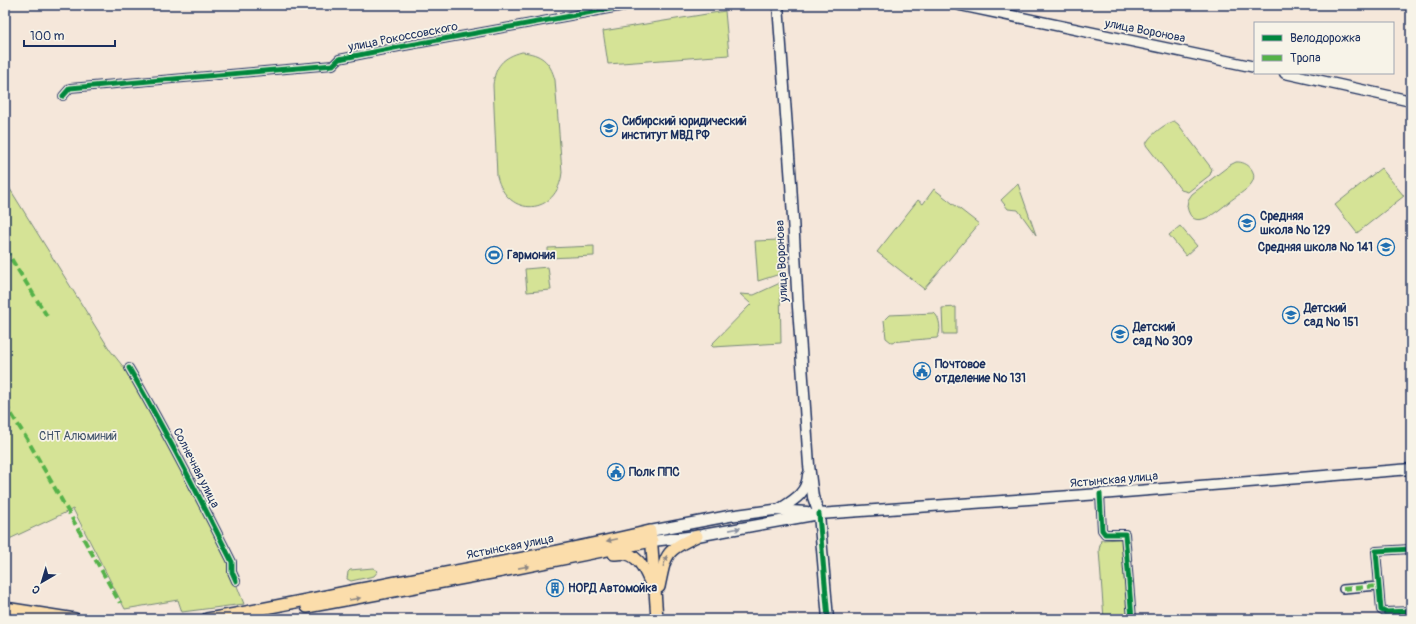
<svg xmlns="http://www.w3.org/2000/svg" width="1416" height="624" font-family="Pangolin,sans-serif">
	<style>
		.green { fill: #d5e396; stroke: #78897a }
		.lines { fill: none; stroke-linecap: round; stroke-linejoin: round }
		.street-casing { stroke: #1b2f5e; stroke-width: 10 }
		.secondary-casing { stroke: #1b2f5e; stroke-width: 13 }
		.primary-casing { stroke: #1b2f5e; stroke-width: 14 }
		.street { stroke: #f7f3e8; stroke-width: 7 }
		.secondary { stroke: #f7f3e8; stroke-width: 10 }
		.primary { stroke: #fbddab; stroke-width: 11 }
		.quiet { stroke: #55b248; stroke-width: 4; stroke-dasharray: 8 4; stroke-linecap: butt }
		.cycleway-casing { stroke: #f7f3e8; stroke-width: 8 }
		.cycleway { stroke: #00873e; stroke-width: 5 }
		.oneway { fill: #8991a3 }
		.oneway2 { fill: #8b8684 }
		.labels { text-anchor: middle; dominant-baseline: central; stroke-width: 3.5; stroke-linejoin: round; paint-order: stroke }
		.street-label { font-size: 12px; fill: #1b2f5e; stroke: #f7f3e8 }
		.poi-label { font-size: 12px; font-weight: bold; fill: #1b2f5e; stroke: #f7f3e8; text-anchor: start }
		.park-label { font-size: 12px; fill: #405369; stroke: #f7f3e8 }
	</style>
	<rect width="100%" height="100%" fill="#f5e7da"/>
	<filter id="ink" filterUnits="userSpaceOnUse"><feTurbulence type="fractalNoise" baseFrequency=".025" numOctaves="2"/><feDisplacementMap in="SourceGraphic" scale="8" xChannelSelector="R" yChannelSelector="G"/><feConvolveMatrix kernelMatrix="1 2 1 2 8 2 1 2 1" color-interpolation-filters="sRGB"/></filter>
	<g filter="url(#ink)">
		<g class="green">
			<path d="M725,11L729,55L608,64L603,31Z"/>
			<path d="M522,52C541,54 550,61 555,80L562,172C558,216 507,219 497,176L493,85C495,66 503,57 522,52Z"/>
			<path d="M1174,121L1178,124L1212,169L1210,175L1188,192L1181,190L1146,145C1147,137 1166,123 1174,121Z"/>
			<path d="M1236,162C1248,161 1259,173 1251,184C1246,191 1236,196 1229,202C1219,210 1192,235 1187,206L1188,200L1192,194L1230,165Z"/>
			<path d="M1381,168L1404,196L1357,233L1335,205Z"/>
			<path d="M5,181L110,350L125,369L206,513L227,560L244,604L182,612L178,600L125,609L73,509L5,541Z"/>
			<path d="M1018,184L1036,235L1018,210L1008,209L1001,200Z"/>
			<path d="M934,189L979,224L924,289L877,252L918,200L923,204Z"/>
			<path d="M1180,226L1197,246L1186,256L1169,235Z"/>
			<path d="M779,240L780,274L758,281L755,241Z"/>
			<path d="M594,246V256L548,258V248Z"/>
			<path d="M548,267L551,290L527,292L525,269Z"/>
			<path d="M780,283L781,343L713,347L711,345L751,304L740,294L754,295Z"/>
			<path d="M956,307V334H943L942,308Z"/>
			<path d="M934,313C940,317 942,332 937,338L891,342L886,338L884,320L889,315Z"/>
			<path d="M1122,539L1128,619H1104L1099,550L1101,540Z"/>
			<path d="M373,568L378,571L374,576L351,581L347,579L348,572L350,570Z"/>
		</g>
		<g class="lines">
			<g class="street-casing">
				<g id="street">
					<path d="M63,96L70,88L333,65L339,59L399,47L631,5"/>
					<path d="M129,368C166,431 199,496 232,562V572L236,581"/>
					<path d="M1100,494L1102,530L1105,534H1125L1132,619"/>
					<path d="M1411,549L1376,551L1381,610L1385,612L1411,611"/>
					<path d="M1343,589L1378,586"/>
				</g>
			</g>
			<g class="secondary-casing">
				<g id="secondary">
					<path d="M778,5L791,183L798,307L809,465L813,497L819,514L828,619"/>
					<path d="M960,5L1255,67"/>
					<path d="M1285,73L1411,101"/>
					<path d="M780,509C794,500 807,493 808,475"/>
					<path d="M650,531L729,516L774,510L807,512"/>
					<path d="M652,541L697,536L819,514L1100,494L1411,469"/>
				</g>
			</g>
			<g class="primary-casing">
				<g id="primary">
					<path d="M614,554C618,554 623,553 627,554C641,557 648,577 653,589"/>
					<path d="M659,587C666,553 665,551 697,536"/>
					<path d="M307,607L502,571L652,541"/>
					<path d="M5,608L75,619"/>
					<path d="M5,616L24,619"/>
					<path d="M207,619C271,608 334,594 397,582C482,566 566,551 650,531L652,547L657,619"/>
				</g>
			</g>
			<use href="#street" class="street"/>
			<use href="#secondary" class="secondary"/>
			<use href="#primary" class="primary"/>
			<g class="quiet">
				<path d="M5,249L47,316"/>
				<path d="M5,404L27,439L120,603"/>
				<path d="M1343,589L1378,586"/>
			</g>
			<g class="cycleway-casing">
				<g id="cycleway">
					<path d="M63,96L70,88L333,65L339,59L399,47L631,5"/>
					<path d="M129,368C166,431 199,496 232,562V572L236,581"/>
					<path d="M1100,494L1102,530L1105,534H1125L1132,619"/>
					<path d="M819,514L828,619"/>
					<path d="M1411,549L1376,551L1381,610L1385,612L1411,611"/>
				</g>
			</g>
			<use href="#cycleway" class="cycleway"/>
		</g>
		<defs><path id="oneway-solid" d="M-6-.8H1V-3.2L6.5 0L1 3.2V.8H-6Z"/></defs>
		<use class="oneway" href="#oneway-solid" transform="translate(735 529) rotate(-11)"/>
		<g class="oneway2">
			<use href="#oneway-solid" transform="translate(612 540) rotate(168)"/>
			<use href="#oneway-solid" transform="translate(665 561) rotate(-72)"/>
			<use href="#oneway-solid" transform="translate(524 567) rotate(-11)"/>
			<use href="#oneway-solid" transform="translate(355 599) rotate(-10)"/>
		</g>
	</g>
	<defs>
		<g id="university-ring" transform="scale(0.9)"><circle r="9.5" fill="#f7f3e8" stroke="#1f6fb2" stroke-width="1.5"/><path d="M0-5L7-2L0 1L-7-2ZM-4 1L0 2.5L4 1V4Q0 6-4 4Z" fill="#1f6fb2"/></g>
		<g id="school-ring" transform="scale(0.9)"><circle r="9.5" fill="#f7f3e8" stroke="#1f6fb2" stroke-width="1.5"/><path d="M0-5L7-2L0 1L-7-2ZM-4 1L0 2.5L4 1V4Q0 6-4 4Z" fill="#1f6fb2"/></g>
		<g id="stadium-ring" transform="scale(0.9)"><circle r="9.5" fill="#f7f3e8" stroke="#1f6fb2" stroke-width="1.5"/><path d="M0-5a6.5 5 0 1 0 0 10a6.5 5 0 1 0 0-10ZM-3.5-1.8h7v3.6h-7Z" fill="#1f6fb2"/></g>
		<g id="civic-ring" transform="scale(0.9)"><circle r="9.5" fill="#f7f3e8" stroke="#1f6fb2" stroke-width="1.5"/><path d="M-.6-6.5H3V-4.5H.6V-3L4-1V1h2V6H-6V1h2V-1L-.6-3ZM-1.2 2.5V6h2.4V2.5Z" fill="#1f6fb2"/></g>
		<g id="building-ring" transform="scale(0.9)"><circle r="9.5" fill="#f7f3e8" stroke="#1f6fb2" stroke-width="1.5"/><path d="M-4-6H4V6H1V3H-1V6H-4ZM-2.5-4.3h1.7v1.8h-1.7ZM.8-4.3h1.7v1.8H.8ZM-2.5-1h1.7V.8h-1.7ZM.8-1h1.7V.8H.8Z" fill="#1f6fb2"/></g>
	</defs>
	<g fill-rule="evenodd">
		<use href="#university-ring" x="609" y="128"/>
		<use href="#school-ring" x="1247" y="223"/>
		<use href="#school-ring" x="1386" y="247"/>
		<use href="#stadium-ring" x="494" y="255"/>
		<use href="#school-ring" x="1291" y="315"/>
		<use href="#school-ring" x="1120" y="334"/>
		<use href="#civic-ring" x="922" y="371"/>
		<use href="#civic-ring" x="616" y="472"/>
		<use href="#building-ring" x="555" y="588"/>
	</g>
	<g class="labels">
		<g class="street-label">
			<text transform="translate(1145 31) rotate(11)">улица Воронова</text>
			<text transform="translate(403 37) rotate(-11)">улица Рокоссовского</text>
			<text transform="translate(782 261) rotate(-93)">улица Воронова</text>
			<text transform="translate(196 468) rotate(63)">Солнечная улица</text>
			<text transform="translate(1114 480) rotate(-5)">Ястынская улица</text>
			<text transform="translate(510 547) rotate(-11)">Ястынская улица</text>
		</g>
		<g class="poi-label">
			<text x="622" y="121">Сибирский юридический<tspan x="622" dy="14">институт МВД РФ</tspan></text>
			<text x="1260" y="216">Средняя<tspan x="1260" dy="14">школа № 129</tspan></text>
			<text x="1373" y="247" text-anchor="end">Средняя школа № 141</text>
			<text x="507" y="255">Гармония</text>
			<text x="1304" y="308">Детский<tspan x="1304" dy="14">сад № 151</tspan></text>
			<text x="1133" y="327">Детский<tspan x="1133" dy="14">сад № 309</tspan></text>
			<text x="935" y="364">Почтовое<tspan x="935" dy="14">отделение № 131</tspan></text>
			<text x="629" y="472">Полк ППС</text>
			<text x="568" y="588">НОРД Автомойка</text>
		</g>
		<g class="park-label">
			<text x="78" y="436">СНТ Алюминий</text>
		</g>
	</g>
	<rect width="1416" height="624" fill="none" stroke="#f7f3e8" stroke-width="20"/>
	<rect x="10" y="10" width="1396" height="604" fill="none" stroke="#1b2f5e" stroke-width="1.5" filter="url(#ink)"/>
	<rect x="1254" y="22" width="140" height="52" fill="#f7f3e8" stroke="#9fa5b1"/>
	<rect x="1262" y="35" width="20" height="6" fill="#00873e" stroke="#9fa5b1"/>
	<text x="1290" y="42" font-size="12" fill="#1b2f5e">Велодорожка</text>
	<rect x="1262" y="55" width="20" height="6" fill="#55b248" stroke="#9fa5b1"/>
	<text x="1290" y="62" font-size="12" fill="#1b2f5e">Тропа</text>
	<g transform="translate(42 582) rotate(218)" stroke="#f7f3e8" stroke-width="3" paint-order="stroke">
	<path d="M0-3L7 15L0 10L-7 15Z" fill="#1b2f5e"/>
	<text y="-6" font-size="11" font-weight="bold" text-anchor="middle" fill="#1b2f5e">С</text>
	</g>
	<path d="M24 40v6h91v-6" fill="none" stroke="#1b2f5e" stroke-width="2"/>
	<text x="30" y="40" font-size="12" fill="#1b2f5e" stroke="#f7f3e8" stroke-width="3" paint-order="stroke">100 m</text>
</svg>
